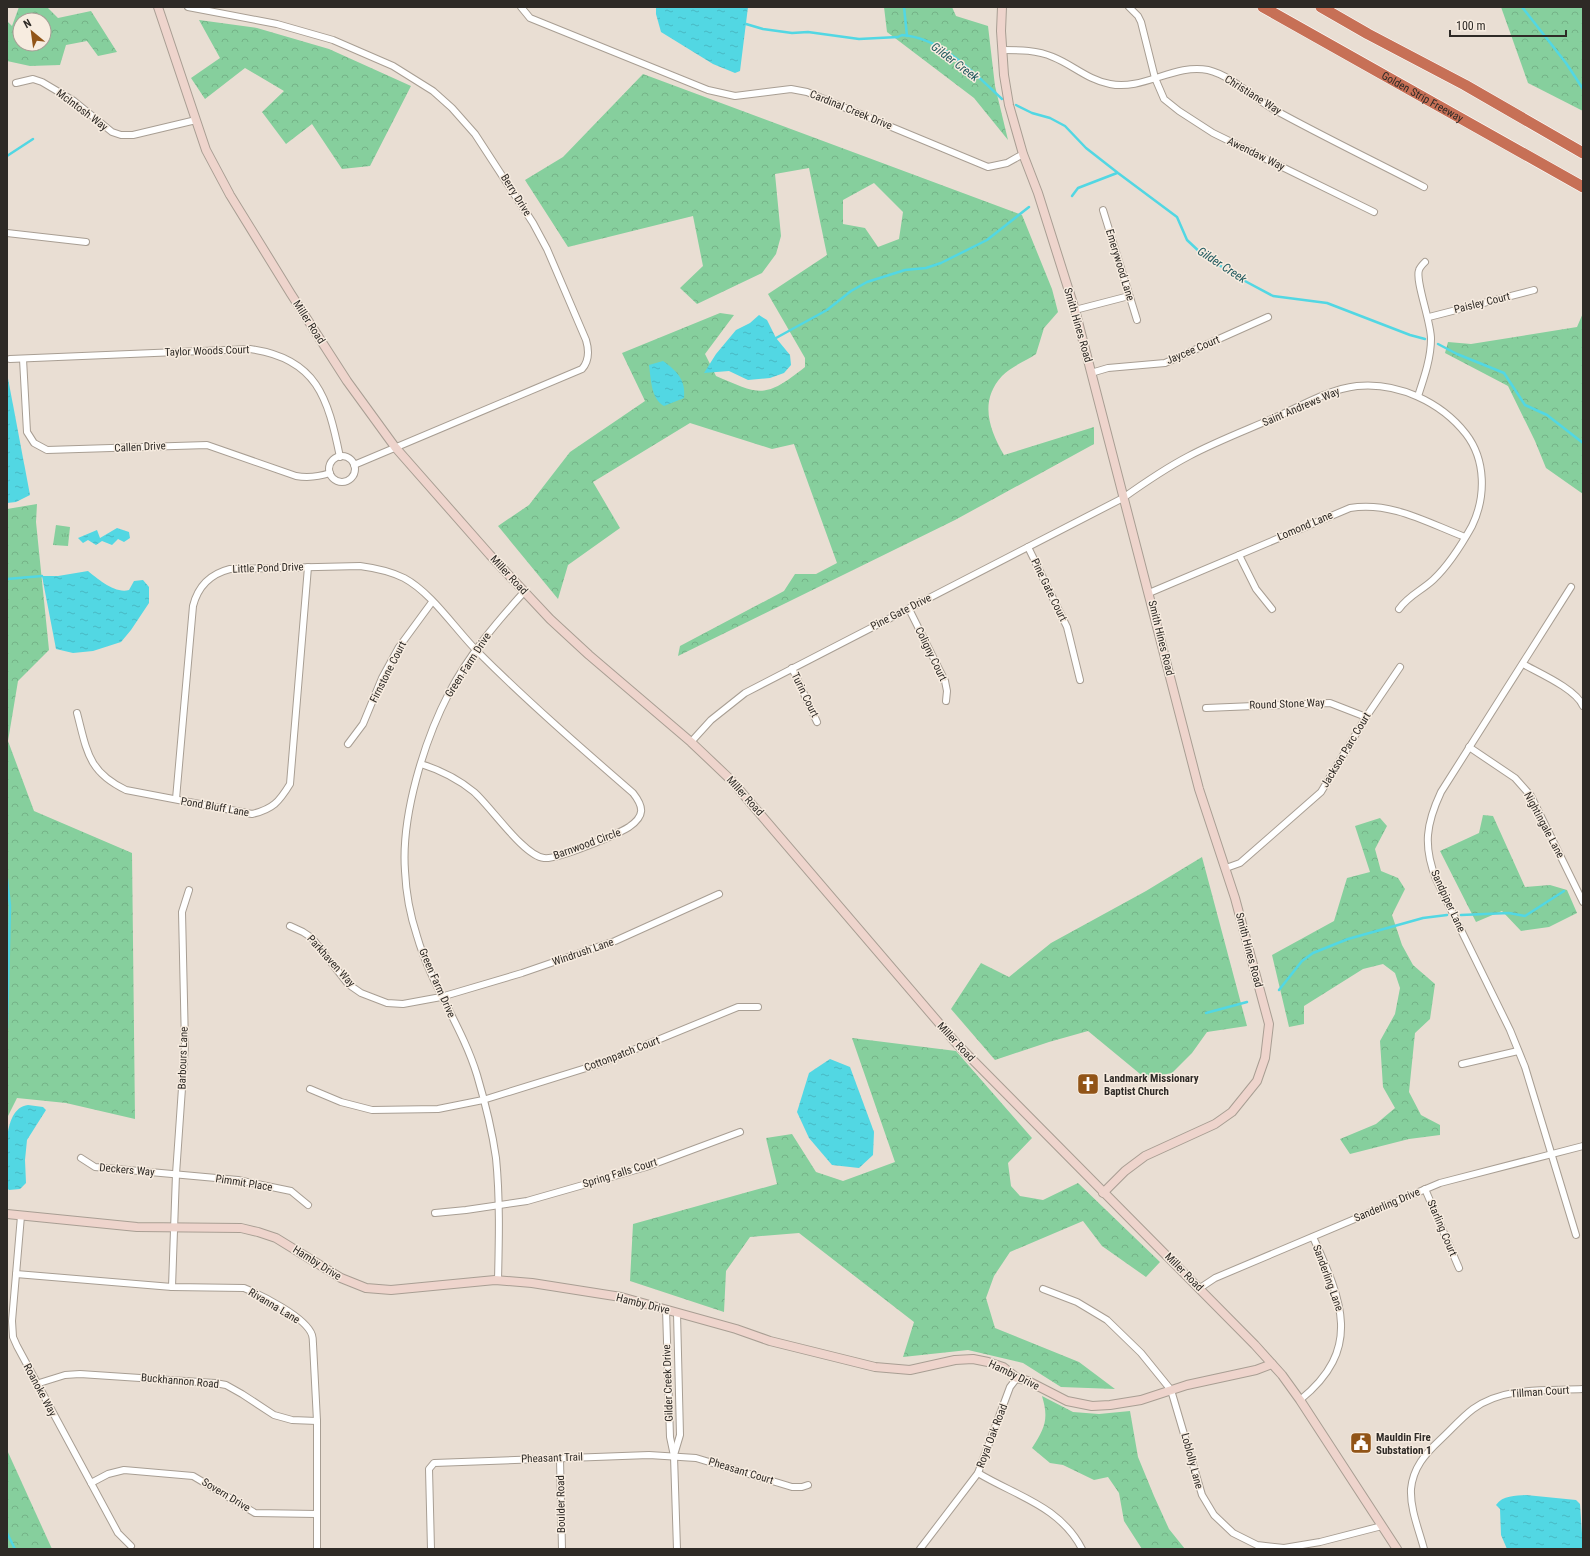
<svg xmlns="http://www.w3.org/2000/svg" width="1590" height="1556" font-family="'Roboto Condensed',sans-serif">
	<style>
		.forest { fill: url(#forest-crowns); fill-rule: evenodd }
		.park { fill: url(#park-tufts) }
		.water { fill: url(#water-ripples) }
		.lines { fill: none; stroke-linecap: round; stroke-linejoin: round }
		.stream { stroke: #52d7e3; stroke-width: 2.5 }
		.street-casing { stroke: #a89e93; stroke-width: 8 }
		.secondary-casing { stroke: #a89e93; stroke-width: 10 }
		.highway-casing { stroke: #fff; stroke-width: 12 }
		.street { stroke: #fff; stroke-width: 6 }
		.secondary { stroke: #eed4cc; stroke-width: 8 }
		.highway { stroke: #c77056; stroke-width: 11 }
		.labels { text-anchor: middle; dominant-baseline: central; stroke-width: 3; stroke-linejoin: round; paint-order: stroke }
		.street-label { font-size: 11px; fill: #2e2a26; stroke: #f7ece0 }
		.poi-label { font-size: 11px; font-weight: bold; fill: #2e2a26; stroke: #f7ece0; text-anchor: start }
		.water-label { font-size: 12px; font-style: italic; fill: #225a5f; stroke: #f7ece0 }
	</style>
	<defs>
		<pattern id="forest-crowns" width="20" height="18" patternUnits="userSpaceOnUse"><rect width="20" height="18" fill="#86cf9d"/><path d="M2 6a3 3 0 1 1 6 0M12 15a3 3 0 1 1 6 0" fill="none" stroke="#74b287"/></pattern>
		<pattern id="park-tufts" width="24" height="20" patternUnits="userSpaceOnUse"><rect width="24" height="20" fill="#86cf9d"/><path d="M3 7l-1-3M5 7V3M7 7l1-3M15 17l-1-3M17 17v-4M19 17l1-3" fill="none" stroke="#74b287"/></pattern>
		<pattern id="water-ripples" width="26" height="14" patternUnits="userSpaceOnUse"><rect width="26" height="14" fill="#52d7e3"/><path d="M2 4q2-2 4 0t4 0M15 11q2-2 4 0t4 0" fill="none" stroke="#48b9c3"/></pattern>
	</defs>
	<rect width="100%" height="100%" fill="#e9ded3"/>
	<g class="forest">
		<path d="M19,7H47L58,18L91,11L117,52L98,56L87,41L66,45L60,65L30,66L7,61V21L12,26ZM20,20H44V44H20Z"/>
		<path d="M884,7H952L956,16L988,26L995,86L1008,140L974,98L887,32Z"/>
		<path d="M1501,7H1583V111L1528,83Z"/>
		<path d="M199,20L257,28L329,49L411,86L370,166L342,169L312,124L286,144L262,112L284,91L245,68L205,99L191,78L220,58Z"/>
		<path d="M643,74L1022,215L1052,289L1058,312L1044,328L1036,354C1026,361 1010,367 1002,376C979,401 989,429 1004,455L1094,427V444L955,520L678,656L680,646L784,591L795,574H816L837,563L794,444L772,449L690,423L593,482L620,528L568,565L558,599L498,526L529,505L570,452L645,401L622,353L720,313L734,315L705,354L716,376C760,395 765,399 805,367V358L768,294L827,255L809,168L775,174L781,236L776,254L762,273L697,304L680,288L703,266L693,216L568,247L525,180L563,157ZM874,183L903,212L899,239L878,247L865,228L843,224V200Z"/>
		<path d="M1583,313V494L1546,468L1535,441L1508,386L1445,353L1448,342L1471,344L1577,327Z"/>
		<path d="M37,504L36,522L49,650L18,681L8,741L34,811L132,853L135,1119L66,1103L17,1098L7,1118V509Z"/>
		<path d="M1483,815L1493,816L1525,887L1550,885L1567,890L1577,913L1549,927L1521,931L1502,911L1476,922L1440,851L1479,833Z"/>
		<path d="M1380,818L1387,826L1375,849L1381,871L1398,878L1405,889L1392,915L1402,945L1413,965L1435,984L1430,1019L1415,1033L1409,1092L1421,1115L1440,1125V1135L1409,1139L1350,1154L1340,1139L1376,1124L1395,1108L1383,1087L1380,1041L1395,1014L1400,988L1395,973L1383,964L1363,969L1304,1006V1024L1289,1027L1272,955L1334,921L1347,878L1370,872L1355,826Z"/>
		<path d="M1202,857L1247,1026L1207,1032L1192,1053L1172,1073L1145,1078L1088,1031L1049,1042L995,1060L951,1009L981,963L1009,977L1051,943L1146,891Z"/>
		<path d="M852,1038L956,1051L1032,1138L1008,1163L1011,1186L1020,1196L1043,1200L1078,1183L1160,1262L1146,1277L1102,1246L1083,1221L1010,1252L994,1276L986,1298L995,1328L1079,1362L1115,1389L1061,1387L1023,1363L968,1350L903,1357L914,1322L799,1233L750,1237L726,1271L724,1312L630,1281L633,1224L777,1184L766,1138L792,1134L816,1172L843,1181L895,1162Z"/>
		<path d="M1042,1396L1073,1412L1099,1414L1130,1411L1138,1457L1154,1496L1169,1529L1185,1549H1142L1124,1521L1119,1493L1108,1477L1094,1480L1063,1465L1050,1463L1032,1448C1045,1428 1049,1419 1042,1396Z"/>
		<path d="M7,1450L52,1549H7Z"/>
	</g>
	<path class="park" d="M56,525L70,527L68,546L53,545Z"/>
	<g class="water">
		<path d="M656,7H748L740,71L735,73L713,64L661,32L656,14Z"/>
		<path d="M759,315L767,320L776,338L790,355L791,365L784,373L770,378L748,380L729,371L704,373L716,354L736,330L750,323Z"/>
		<path d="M663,361C677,371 686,380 684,398L664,406C651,399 651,379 649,365Z"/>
		<path d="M7,373L30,495L16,502L7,503Z"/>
		<path d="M117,528L129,532L130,538L124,542L118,539L112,545L102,541L96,545L88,540L83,543L78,538L97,530L100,538Z"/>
		<path d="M88,571C98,579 115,594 129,590L134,581L143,580L149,587V603L131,630L121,642L93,651L73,653L56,649L42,576H58Z"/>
		<path d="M830,1059L850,1067L874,1132L873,1155L859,1168L832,1165L809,1138L797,1112L809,1073Z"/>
		<path d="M28,1105L43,1107L46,1110L27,1140L25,1160L26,1183L20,1189L9,1190L7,1188C7,1167 0,1108 28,1105Z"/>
		<path d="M1526,1495L1576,1500L1580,1504L1583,1549H1507L1501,1535L1500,1509L1496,1505C1503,1495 1515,1496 1526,1495Z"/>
	</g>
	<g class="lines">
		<g class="stream">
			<path d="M904,7L907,36"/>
			<path d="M1522,7L1566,63L1583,89"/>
			<path d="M746,24L763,29L792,33L808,32L859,39L898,37L902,35C942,38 974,73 1002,99"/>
			<path d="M1016,105L1032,113L1050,118L1065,126L1086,148L1118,173L1177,217L1187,240L1203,255L1243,280L1273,296L1327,303L1410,335L1425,339"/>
			<path d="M7,156L33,139"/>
			<path d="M1072,196L1078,188L1117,173"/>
			<path d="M776,338L827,310L851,291L867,282L905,270L926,268L941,263L987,240L1029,207"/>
			<path d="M1438,344L1457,354L1504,373L1525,405L1547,415L1583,443"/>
			<path d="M7,579L42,576"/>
			<path d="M7,879L10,906L7,1028"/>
			<path d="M1461,915L1509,913L1525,916L1564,891"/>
			<path d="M1279,990L1302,961L1313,953L1348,939L1423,918L1447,915"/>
			<path d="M1206,1013L1247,1002"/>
			<path d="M7,1533L15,1549"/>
		</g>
		<g class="street-casing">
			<g id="street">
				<path d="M188,7L277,24L333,40L393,66L433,91L452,108L475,134L533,223L547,249L586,340C589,350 589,361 582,369L354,465"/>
				<path d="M521,7L530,18L708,90L735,96L791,89L807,92L988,167L1007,163L1023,154"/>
				<path d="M1129,7L1138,16L1141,22L1155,78L1164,99L1179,111L1213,133L1374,212"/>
				<path d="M1003,50C1020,50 1037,50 1053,57C1073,65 1088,80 1110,84C1143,91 1175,63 1208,70C1232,76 1252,97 1273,109C1322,136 1374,161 1424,187"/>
				<path d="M16,83L33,79L42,82L74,101L112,132L121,135H133L196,120"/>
				<path d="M1103,210L1137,320"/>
				<path d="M7,233L86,242"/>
				<path d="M1075,310L1129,296"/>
				<path d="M1429,317L1534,290"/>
				<path d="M10,359L250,349C317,358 328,398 340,457"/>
				<path d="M23,359L27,432L34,443L47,450L207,445L296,476C308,478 318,477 330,473"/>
				<path d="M1091,373L1108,368L1165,363L1268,317"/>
				<path d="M1418,396C1424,378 1431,358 1431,339C1431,321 1415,281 1419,270C1420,267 1423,264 1425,262"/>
				<circle cx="342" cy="469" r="13"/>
				<path d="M1028,547L1067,627L1080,680"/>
				<path d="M1239,555L1256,589L1272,609"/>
				<path d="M1571,587L1441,792C1426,824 1423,846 1436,879L1510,1030L1525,1067L1576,1235"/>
				<path d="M1149,593L1350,508C1391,501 1428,523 1465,537"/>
				<path d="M909,609L945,681L947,691L946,701"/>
				<path d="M1523,664C1539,673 1576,689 1583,706"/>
				<path d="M792,668L817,722"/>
				<path d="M1206,708L1330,703L1366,717"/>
				<path d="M77,713C87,751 88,772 126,790L252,814C273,809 279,802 290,784L308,567"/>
				<path d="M691,742L711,720L745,693L1123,498C1144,483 1166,468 1189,456C1219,440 1252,428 1283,414C1306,403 1331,389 1357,386C1398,382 1441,402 1466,434C1486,460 1486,497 1472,526C1462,544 1449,565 1433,580C1421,591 1409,595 1399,609"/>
				<path d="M348,744L363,724L382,678L399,647L432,602"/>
				<path d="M1469,747L1515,778L1531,796L1583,902"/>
				<path d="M176,799L193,606C198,586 210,574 230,569L360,566C375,568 390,571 404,578C432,593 455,629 477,651C527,701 580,747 633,793C644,807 645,816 629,827C616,835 557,860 544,858C524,856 491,807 474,792C458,779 440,770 421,764"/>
				<path d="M1226,868L1240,863L1321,792L1366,717L1400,667"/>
				<path d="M290,926L303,932L312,938L348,984L361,993L387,1003L403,1004L441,997L522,973L615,941L719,894"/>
				<path d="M1462,1064L1518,1051"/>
				<path d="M310,1089L341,1102L372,1110L438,1109L483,1100L599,1064L738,1007H758"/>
				<path d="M81,1158L95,1167L238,1180L291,1191L308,1205"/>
				<path d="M1425,1189L1459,1268"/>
				<path d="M435,1213L466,1210L527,1201L646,1167L740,1132"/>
				<path d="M21,1216L12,1321L13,1337L17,1346L118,1533L131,1546"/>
				<path d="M16,1274L172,1287L244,1288C261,1295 306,1317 312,1335C313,1338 313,1342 313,1344L317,1421V1549"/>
				<path d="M498,1280C499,1240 500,1198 496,1158C492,1130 485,1102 477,1075C462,1026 431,985 417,936C410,915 406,893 405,871C401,816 424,741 449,693C468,656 496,623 524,592"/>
				<path d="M172,1287L176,1174L185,1045L182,912L189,890"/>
				<path d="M1200,1288L1215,1278L1440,1183L1583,1146"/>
				<path d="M1043,1289L1077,1302L1107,1320L1141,1353L1171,1390L1202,1495L1214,1515L1233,1533L1257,1545L1284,1548L1320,1542L1382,1526"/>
				<path d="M666,1309L670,1437L674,1456L677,1549"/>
				<path d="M36,1384L65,1375L80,1374L215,1383L226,1385L242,1394L274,1415L292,1420L317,1421"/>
				<path d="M1300,1400C1363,1349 1342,1301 1313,1237"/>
				<path d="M674,1455L680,1435L677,1313"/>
				<path d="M560,1459L562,1549"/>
				<path d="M978,1473C1016,1496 1060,1506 1082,1549"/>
				<path d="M91,1483L108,1474L124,1470L193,1476L255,1513L316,1514"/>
				<path d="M431,1549L429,1469L434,1463L649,1455L696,1458L792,1487H802L808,1485"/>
				<path d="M920,1549L978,1473L1010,1387L1017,1378"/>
				<path d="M1424,1549C1419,1530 1410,1509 1411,1489C1413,1468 1425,1454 1440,1440C1451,1430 1461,1418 1473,1409C1504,1386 1547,1391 1583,1389"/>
			</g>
		</g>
		<g class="secondary-casing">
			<g id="secondary">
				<path d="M158,7L206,150L230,195L291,294L347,381L395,447L490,555L550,619L589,655L691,742L731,780L956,1043L1255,1345L1282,1375L1300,1400L1397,1549"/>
				<path d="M1002,7L1001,31L1004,75L1009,105L1023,154L1038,193L1075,310L1199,789L1235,898L1269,1024L1265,1058L1257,1081L1232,1112L1215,1124L1145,1156L1125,1171L1103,1193"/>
				<path d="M7,1214L137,1227L241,1228L258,1232L276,1238L341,1278L366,1288L391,1290L495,1280L532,1283L621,1297L736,1329L770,1341L875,1367L910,1370L955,1360L973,1359L988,1362L1003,1367L1017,1378L1028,1381L1067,1401L1092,1406L1110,1405L1141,1400L1187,1385L1256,1370L1272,1364"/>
			</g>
		</g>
		<g class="highway-casing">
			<g id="highway">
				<path id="s1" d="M1263,7L1583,187"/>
				<path d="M1321,7L1368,34L1465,85L1583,153"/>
			</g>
		</g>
		<use href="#street" class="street"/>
		<use href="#secondary" class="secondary"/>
		<use href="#highway" class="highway"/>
	</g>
	<defs>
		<g id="church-square" transform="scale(1.15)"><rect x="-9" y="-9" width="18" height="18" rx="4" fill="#915417" stroke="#f7ece0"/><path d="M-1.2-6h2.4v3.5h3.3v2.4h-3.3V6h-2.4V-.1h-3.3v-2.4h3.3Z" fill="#fff"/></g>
		<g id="civic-square" transform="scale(1.15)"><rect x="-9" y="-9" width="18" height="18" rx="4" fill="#915417" stroke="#f7ece0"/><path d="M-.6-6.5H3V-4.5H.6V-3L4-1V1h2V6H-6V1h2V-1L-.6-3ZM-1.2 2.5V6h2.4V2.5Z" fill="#fff"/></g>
	</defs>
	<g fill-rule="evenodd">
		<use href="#church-square" x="1088" y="1084"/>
		<use href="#civic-square" x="1361" y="1443"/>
	</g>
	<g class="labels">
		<g class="street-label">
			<text transform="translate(1253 95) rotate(32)">Christiane Way</text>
			<text stroke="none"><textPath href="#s1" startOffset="183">Golden Strip Freeway</textPath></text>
			<text transform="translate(82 110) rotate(37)">McIntosh Way</text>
			<text transform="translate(851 110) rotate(22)">Cardinal Creek Drive</text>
			<text transform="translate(1256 154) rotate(26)">Awendaw Way</text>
			<text transform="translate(516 195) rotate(58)">Berry Drive</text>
			<text transform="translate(1120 265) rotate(73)">Emerywood Lane</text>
			<text transform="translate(1482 303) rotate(-14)">Paisley Court</text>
			<text transform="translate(309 322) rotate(57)">Miller Road</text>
			<text transform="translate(1078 325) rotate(74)">Smith Hines Road</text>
			<text transform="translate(1193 350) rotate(-23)">Jaycee Court</text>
			<text transform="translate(207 351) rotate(-2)">Taylor Woods Court</text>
			<text transform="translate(1301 407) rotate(-23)">Saint Andrews Way</text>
			<text transform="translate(140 447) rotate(-3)">Callen Drive</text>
			<text transform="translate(1305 526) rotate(-23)">Lomond Lane</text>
			<text transform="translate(268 568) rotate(-2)">Little Pond Drive</text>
			<text transform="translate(509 575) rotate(47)">Miller Road</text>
			<text transform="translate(1049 590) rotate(64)">Pine Gate Court</text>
			<text transform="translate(901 612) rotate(-27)">Pine Gate Drive</text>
			<text transform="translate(1161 638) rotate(76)">Smith Hines Road</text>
			<text transform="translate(931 654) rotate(64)">Coligny Court</text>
			<text transform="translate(468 665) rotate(-57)">Green Farm Drive</text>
			<text transform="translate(388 672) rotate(-63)">Firnstone Court</text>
			<text transform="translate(805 695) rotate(64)">Turin Court</text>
			<text transform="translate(1287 704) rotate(-2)">Round Stone Way</text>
			<text transform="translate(1346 750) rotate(-59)">Jackson Parc Court</text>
			<text transform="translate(745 796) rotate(48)">Miller Road</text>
			<text transform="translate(215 807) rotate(10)">Pond Bluff Lane</text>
			<text transform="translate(1544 825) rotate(62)">Nightingale Lane</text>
			<text transform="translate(587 844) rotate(-20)">Barnwood Circle</text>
			<text transform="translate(1448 901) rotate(65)">Sandpiper Lane</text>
			<text transform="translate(1249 950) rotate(75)">Smith Hines Road</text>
			<text transform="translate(583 952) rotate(-19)">Windrush Lane</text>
			<text transform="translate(331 961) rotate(48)">Parkhaven Way</text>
			<text transform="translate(437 983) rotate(66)">Green Farm Drive</text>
			<text transform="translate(956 1042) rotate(47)">Miller Road</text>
			<text transform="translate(622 1054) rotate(-21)">Cottonpatch Court</text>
			<text transform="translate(183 1058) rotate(-88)">Barbours Lane</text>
			<text transform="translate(127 1170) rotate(5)">Deckers Way</text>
			<text transform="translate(620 1173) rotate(-17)">Spring Falls Court</text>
			<text transform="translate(244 1183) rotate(9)">Pimmit Place</text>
			<text transform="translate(1387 1205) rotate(-23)">Sanderling Drive</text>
			<text transform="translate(1442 1228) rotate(67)">Starling Court</text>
			<text transform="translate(317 1263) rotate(32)">Hamby Drive</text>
			<text transform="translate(1184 1272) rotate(45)">Miller Road</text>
			<text transform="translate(1328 1278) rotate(70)">Sanderling Lane</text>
			<text transform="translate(643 1304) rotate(14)">Hamby Drive</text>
			<text transform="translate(274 1306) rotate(31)">Rivanna Lane</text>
			<text transform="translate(1014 1375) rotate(26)">Hamby Drive</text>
			<text transform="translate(180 1381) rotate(5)">Buckhannon Road</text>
			<text transform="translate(668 1383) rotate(-92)">Gilder Creek Drive</text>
			<text transform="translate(40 1390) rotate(62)">Roanoke Way</text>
			<text transform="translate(1540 1392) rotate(-4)">Tillman Court</text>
			<text transform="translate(992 1436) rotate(-69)">Royal Oak Road</text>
			<text transform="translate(552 1458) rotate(-2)">Pheasant Trail</text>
			<text transform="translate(1192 1461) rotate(75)">Loblolly Lane</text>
			<text transform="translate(741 1471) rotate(17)">Pheasant Court</text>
			<text transform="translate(226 1495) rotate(31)">Sovern Drive</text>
			<text transform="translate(561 1504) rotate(-91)">Boulder Road</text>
		</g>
		<g class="poi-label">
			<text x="1104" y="1078">Landmark Missionary<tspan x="1104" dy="13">Baptist Church</tspan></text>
			<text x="1376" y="1437">Mauldin Fire<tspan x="1376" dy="13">Substation 1</tspan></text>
		</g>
		<g class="water-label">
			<text transform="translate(955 62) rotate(37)">Gilder Creek</text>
			<text transform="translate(1222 265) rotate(33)">Gilder Creek</text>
		</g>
	</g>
	<rect width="1590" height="1556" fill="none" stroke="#2e2a26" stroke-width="16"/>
	<g transform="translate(32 32) rotate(331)"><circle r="19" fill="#f7ece0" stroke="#a79e96"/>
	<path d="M0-3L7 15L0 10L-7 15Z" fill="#915417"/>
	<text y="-6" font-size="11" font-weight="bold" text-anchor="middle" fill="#2e2a26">N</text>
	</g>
	<path d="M1450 30v6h116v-6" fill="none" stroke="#2e2a26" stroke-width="2"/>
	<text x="1456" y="30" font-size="12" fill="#2e2a26" stroke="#f7ece0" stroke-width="3" paint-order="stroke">100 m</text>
</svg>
